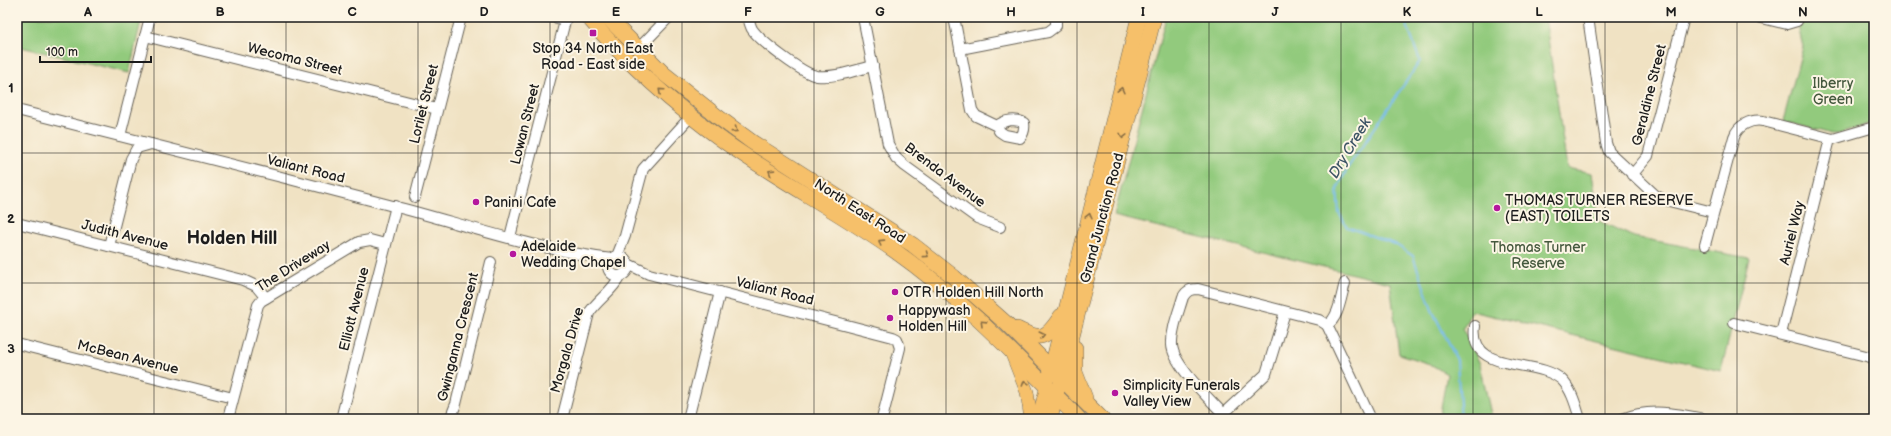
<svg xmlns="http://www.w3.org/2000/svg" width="1891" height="436" font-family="'Balsamiq Sans',sans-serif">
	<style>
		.green { fill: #92ca7d; stroke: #57734c }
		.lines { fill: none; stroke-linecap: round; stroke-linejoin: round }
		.stream { stroke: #79bdef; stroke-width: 2 }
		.minor-casing { stroke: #666156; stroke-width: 12 }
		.major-casing { stroke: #666156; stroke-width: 14 }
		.highway-casing { stroke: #666156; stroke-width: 16 }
		.minor { stroke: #fff; stroke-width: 10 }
		.major { stroke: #f6c06b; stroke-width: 13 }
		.highway { stroke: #f6c06b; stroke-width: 15 }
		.oneway { stroke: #896e44 }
		.grid { fill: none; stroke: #1c1c1c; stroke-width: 1; stroke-opacity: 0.55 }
		.poi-dot { fill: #b5179e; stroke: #fcf5e5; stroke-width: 1.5 }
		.labels { text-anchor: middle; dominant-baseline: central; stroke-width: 4; stroke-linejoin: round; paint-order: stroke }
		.poi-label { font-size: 14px; fill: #1c1c1c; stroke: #fcf5e5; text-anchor: start }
		.street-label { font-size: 14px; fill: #1c1c1c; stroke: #fcf5e5 }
		.park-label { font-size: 14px; fill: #45593e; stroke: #fcf5e5 }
		.water-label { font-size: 15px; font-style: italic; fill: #3d5466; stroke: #fcf5e5 }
		.district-label { font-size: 18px; font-weight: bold; fill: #1c1c1c; stroke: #fcf5e5 }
		.neatline { fill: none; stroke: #1c1c1c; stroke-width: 1.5 }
		.grid-label { font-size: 13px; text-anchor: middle; font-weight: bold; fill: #1c1c1c }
	</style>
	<rect width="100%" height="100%" fill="#fcf5e5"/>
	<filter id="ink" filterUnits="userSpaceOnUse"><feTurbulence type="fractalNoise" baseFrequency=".025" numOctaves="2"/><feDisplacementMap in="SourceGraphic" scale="8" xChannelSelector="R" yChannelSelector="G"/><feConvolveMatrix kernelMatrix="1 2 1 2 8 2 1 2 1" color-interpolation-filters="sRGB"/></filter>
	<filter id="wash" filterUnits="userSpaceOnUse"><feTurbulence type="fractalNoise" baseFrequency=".012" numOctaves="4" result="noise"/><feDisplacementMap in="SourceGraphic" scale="16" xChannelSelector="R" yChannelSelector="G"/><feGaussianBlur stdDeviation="0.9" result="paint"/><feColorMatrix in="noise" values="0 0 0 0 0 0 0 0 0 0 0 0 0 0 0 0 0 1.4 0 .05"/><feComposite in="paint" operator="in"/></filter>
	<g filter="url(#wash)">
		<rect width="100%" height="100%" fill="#f0e2c3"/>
		<g class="green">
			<path d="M17,17H142L129,73L17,46Z"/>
			<path d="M1166,17H1545L1567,168L1592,173L1599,221L1634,237L1749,258L1721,371L1472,311L1463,328L1480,364L1492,419H1439L1447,374L1430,364L1399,354L1390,283L1114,216Z"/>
			<path d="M1805,17H1874V122L1840,134H1832L1783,121L1803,47L1798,26Z"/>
		</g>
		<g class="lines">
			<path class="stream" d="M1404,17L1420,61L1347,169L1337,189L1339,213L1347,227L1395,244L1413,256L1432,310L1457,360L1461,419"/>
		</g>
	</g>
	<g filter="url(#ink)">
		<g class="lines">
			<g class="minor-casing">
				<g id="minor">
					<path d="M553,17L565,20"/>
					<path d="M748,17C749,21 750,25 752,29C760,41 803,74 817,76C835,78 856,70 873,66"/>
					<path d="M863,17L888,144L896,158L905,166L977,218L1000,227"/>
					<path d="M954,17L972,110L976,116L997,126L999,131L1005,135L1020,138C1024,133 1025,129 1024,123C1016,118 1004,120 997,126"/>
					<path d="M1588,17L1606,143L1609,152L1655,195L1665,200L1713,212"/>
					<path d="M1758,17L1787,24L1797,21L1799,17"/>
					<path d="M145,36L437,109"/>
					<path d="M638,49L669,17"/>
					<path d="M960,49L1048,32L1056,26V17"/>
					<path d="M17,110C143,142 268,173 393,206C463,224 540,251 612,259"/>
					<path d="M120,136L150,17"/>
					<path d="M1632,175L1648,156L1684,17"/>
					<path d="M415,197L461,17"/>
					<path d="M17,223L243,280L256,286L266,298"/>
					<path d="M510,237L566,17"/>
					<path d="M1705,245L1734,137C1738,125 1751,119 1763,121L1833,139L1874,127"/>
					<path d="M109,246L131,159L137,148L151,144"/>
					<path d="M617,256L625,236L643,169L691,116"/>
					<circle cx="618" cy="266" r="10"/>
					<path d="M628,264L649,274L893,337L897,339L900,348L882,419"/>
					<path d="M1345,283C1341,296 1339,318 1327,325L1371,419"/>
					<path d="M1734,323L1874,358"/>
					<path d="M1475,326C1468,375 1538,357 1562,380C1572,390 1576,406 1580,419"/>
					<path d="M1781,334L1830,139"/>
					<path d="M17,344L233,398"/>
					<path d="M1223,414L1266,374L1285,312"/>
					<path d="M228,419L258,305L261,301L359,242L370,240L385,244"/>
					<path d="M341,419L396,206"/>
					<path d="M450,419L456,404L491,262"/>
					<path d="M562,419L589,313C598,299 613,291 620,276"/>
					<path d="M688,419L720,292"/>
					<path d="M1228,419C1214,403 1173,366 1172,345C1171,330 1179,311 1183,297C1187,290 1191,289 1198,289L1319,320L1327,325"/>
					<path d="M1622,419C1648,408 1677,413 1704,419"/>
				</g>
			</g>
			<g class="major-casing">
				<g id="major">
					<path d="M1012,354L1027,392L1031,419"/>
					<path d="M1038,419L1047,386"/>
					<path d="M1051,419L1061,378"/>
				</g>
			</g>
			<g class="highway-casing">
				<g id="highway">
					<path d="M588,17C628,64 675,106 725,142C780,181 840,212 895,251C963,299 1020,360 1079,419"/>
					<path d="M607,17L663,73L718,117L752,142L913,245L954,277L1007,324L1102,419"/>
					<path d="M1017,329C1041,341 1046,339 1061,316"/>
					<path d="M1075,348V372L1085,398"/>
					<path d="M1050,375L1139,17"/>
					<path d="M1061,378L1154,17"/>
				</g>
			</g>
			<use href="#minor" class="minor"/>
			<use href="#major" class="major"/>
			<use href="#highway" class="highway"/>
		</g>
		<defs><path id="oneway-chevron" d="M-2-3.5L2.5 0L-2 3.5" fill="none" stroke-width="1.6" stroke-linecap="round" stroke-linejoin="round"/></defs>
		<g class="oneway">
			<use href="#oneway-chevron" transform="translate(1121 90) rotate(-76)"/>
			<use href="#oneway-chevron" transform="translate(661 91) rotate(-138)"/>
			<use href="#oneway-chevron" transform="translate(735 130) rotate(36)"/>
			<use href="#oneway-chevron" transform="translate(1123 136) rotate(104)"/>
			<use href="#oneway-chevron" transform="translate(771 172) rotate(-148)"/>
			<use href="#oneway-chevron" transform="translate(1089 216) rotate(-76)"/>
			<use href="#oneway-chevron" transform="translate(881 242) rotate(-147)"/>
			<use href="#oneway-chevron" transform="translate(926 255) rotate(36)"/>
			<use href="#oneway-chevron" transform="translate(983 323) rotate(-136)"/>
			<use href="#oneway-chevron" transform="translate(1042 335) rotate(-14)"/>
			<use href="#oneway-chevron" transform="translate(1025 383) rotate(-108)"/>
		</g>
	</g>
	<path class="grid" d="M154,17V419M286,17V419M418,17V419M550,17V419M682,17V419M814,17V419M946,17V419M1077,17V419M1209,17V419M1341,17V419M1473,17V419M1605,17V419M1737,17V419M17,153H1874M17,283H1874"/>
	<g class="poi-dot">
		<rect x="589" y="29" width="8" height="8" rx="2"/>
		<circle cx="476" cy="202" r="4"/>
		<circle cx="1497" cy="208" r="4"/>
		<circle cx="513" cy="254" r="4"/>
		<circle cx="895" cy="292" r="4"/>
		<circle cx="890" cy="318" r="4"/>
		<circle cx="1115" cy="393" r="4"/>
	</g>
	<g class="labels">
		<g class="poi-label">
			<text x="593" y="48" text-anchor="middle">Stop 34 North East<tspan x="593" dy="16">Road - East side</tspan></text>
			<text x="1505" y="200">THOMAS TURNER RESERVE<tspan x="1505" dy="16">(EAST) TOILETS</tspan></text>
			<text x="484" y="202">Panini Cafe</text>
			<text x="521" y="246">Adelaide<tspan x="521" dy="16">Wedding Chapel</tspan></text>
			<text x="903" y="292">OTR Holden Hill North</text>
			<text x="898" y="310">Happywash<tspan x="898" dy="16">Holden Hill</tspan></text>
			<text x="1123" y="385">Simplicity Funerals<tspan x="1123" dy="16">Valley View</tspan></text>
		</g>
		<g class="street-label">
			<text transform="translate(295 59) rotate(14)">Wecoma Street</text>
			<text transform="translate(1649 95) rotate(-76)">Geraldine Street</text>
			<text transform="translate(424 104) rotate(-76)">Lorilet Street</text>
			<text transform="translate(525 124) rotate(-76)">Lowan Street</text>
			<text transform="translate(306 169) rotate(14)">Valiant Road</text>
			<text transform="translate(945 175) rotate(37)">Brenda Avenue</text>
			<text transform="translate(860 211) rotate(33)">North East Road</text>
			<text transform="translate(1102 218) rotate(-75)">Grand Junction Road</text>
			<text transform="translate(1792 233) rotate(-76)">Auriel Way</text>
			<text transform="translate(125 235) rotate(14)">Judith Avenue</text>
			<text transform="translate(293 266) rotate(-32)">The Driveway</text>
			<text transform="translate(775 291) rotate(14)">Valiant Road</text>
			<text transform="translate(354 309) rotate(-76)">Elliott Avenue</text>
			<text transform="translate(458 337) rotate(-76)">Gwinganna Crescent</text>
			<text transform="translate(567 350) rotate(-74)">Morgala Drive</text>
			<text transform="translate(128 357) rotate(14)">McBean Avenue</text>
		</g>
		<g class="park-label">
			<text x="1833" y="83">Ilberry<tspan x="1833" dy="16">Green</tspan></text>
			<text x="1538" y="247">Thomas Turner<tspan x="1538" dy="16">Reserve</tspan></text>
		</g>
		<g class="water-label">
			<text transform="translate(1350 148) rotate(-59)">Dry Creek</text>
		</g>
		<g class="district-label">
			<text x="232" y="238">Holden Hill</text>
		</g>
	</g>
	<rect width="1891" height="436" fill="none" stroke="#fcf5e5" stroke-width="44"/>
	<path d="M40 56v6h111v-6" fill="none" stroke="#1c1c1c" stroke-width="2"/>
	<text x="46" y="56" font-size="12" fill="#1c1c1c" stroke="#fcf5e5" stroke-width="3" paint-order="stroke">100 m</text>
	<rect x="22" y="22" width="1847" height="392" class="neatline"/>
	<g class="grid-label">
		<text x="88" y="16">A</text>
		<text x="220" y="16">B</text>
		<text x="352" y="16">C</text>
		<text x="484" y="16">D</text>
		<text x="616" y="16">E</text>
		<text x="748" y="16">F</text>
		<text x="880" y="16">G</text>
		<text x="1011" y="16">H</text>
		<text x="1143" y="16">I</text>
		<text x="1275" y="16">J</text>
		<text x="1407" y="16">K</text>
		<text x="1539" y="16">L</text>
		<text x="1671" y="16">M</text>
		<text x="1803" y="16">N</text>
		<text x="11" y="92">1</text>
		<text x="11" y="223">2</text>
		<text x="11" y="353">3</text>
	</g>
</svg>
